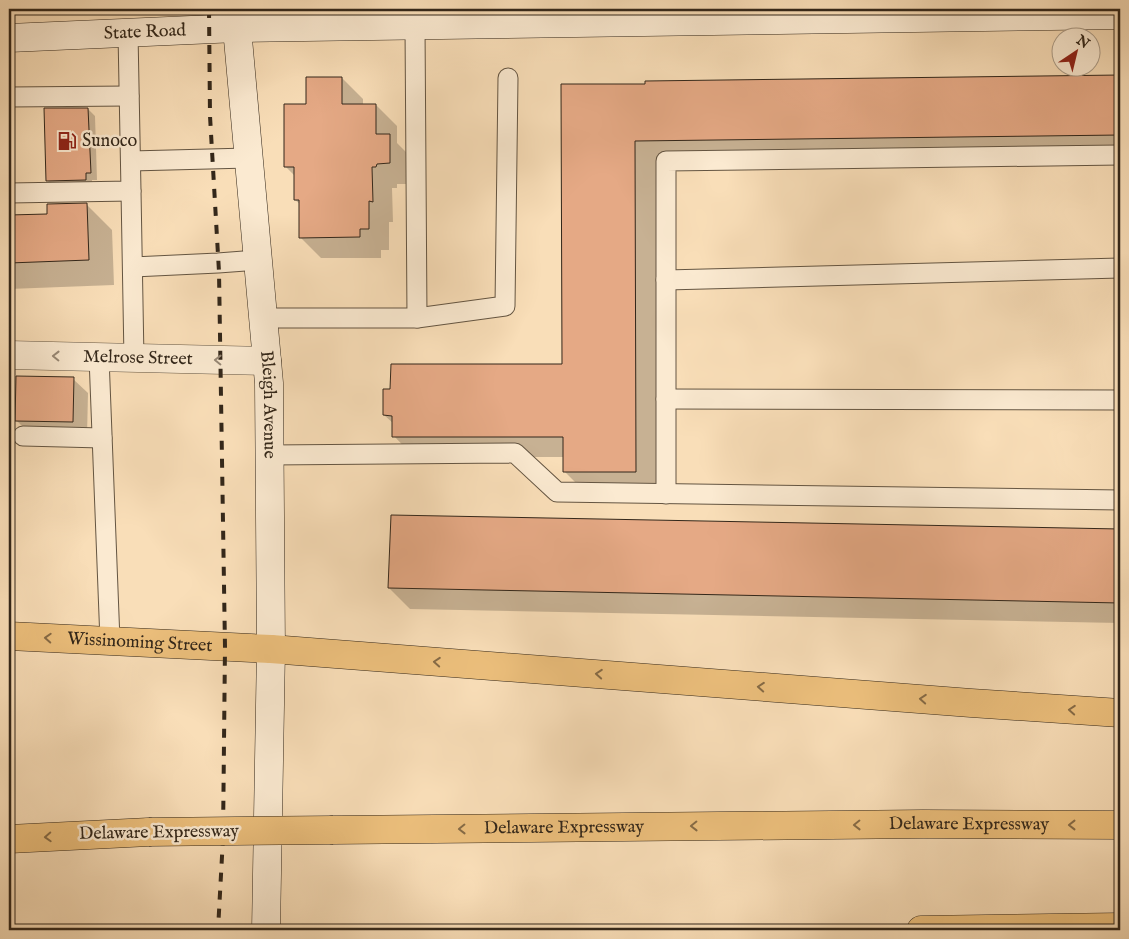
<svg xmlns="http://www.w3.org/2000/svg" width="1129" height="939" font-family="'IM FELL English',serif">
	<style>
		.shadow { fill: #0003 }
		.building { fill: #e5a985; stroke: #33271a }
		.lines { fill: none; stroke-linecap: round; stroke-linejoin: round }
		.service-casing { stroke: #645542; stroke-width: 21 }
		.minor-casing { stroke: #645542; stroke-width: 29 }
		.secondary-casing { stroke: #33271a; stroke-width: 29 }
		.primary-casing { stroke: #33271a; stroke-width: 29 }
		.motorway-casing { stroke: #33271a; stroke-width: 29 }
		.service { stroke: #fbead1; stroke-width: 19 }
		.minor { stroke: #fbead1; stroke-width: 28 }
		.secondary { stroke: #fbead1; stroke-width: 28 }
		.primary { stroke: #ecbf7c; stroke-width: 28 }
		.motorway { stroke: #ecbf7c; stroke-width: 28 }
		.rail { stroke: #33271a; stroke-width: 4; stroke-dasharray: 9 9; stroke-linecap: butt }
		.motorway-bridge-casing { stroke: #33271a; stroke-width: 29; stroke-linecap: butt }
		.motorway-bridge { stroke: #ecbf7c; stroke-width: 28 }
		.oneway { stroke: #978876 }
		.oneway2 { stroke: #866b46 }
		.labels { text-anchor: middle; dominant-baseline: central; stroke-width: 5; stroke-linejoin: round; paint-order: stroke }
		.street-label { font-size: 18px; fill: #33271a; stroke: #fbead1 }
		.poi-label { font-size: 18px; fill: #33271a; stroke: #fbead1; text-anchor: start }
	</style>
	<rect width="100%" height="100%" fill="#f9deb8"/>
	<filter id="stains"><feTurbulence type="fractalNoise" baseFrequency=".004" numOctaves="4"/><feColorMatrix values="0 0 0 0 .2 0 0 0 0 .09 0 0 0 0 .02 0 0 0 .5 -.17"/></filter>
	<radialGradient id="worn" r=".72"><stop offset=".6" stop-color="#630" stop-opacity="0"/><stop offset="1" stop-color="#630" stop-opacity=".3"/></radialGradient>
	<g class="shadow">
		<path d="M1120,77V155L656,161L657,492H585L564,471V457H414L394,436V424L384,415L563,365L646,82Z"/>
		<path d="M342,78L363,99V105H376L397,126V143L410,156V184H397V188H392L393,222H389V250H381V258H321L300,237V204L295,200V176L285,166L307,106Z"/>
		<path d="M88,109L95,116L97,180H92V187L55,188L48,181Z"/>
		<path d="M86,204L112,230L114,285L9,289V217L49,215Z"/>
		<path d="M73,379L88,393L87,436L31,435L16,420Z"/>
		<path d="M392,516L1120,530V623L410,609L389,588Z"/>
	</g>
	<g class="building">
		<path d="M1120,75V135L635,141L636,472H563V437H392V416L383,415V389H390L391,364H562L561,84H645V81Z"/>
		<path d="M306,77H342V104H376V134H390V163L377,164L376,167H372L373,202L369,201V229H360V237L299,238V200H294V167H284V104H306Z"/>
		<path d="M44,108H88L91,173H86V180L46,181Z"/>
		<path d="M87,203L89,260L9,263V215L47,214V204Z"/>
		<path d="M16,376L74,377L73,422L15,421Z"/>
		<path d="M391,515L1120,529V603L388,588Z"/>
	</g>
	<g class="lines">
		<g class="service-casing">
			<g id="service">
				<path d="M9,97L129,96"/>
				<path d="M131,161L248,158"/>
				<path d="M131,191L134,359"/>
				<path d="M9,193L131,191L128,33"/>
				<path d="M133,267L218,263L258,260"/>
				<path d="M666,280L1120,268"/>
				<path d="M263,318H417L415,26"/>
				<path d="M417,318L505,306L508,78"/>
				<path d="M99,357L110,641"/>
				<path d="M666,399L1120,400"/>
				<path d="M23,436L102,438"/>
				<path d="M270,455L515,453L557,492L1120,500"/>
				<path d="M666,494V161L1120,155"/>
			</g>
		</g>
		<g class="minor-casing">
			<g id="minor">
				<path d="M233,9L237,28"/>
				<path id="s1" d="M9,355L267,361"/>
			</g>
		</g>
		<g class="secondary-casing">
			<g id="secondary">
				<path id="s2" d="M237,28L269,383L271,649L266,930"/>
				<path id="s3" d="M9,38L237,28L1120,15"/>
			</g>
		</g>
		<g class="primary-casing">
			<g id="primary">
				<path id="s4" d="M9,636L271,649"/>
			</g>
		</g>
		<g class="motorway-casing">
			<g id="motorway">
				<path d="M271,649L971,703L1120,713"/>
				<path id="s5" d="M333,830L923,824L1120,825"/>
				<path d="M9,839L149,832"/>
				<path d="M921,930L1120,927"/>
			</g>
		</g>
		<use href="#service" class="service"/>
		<use href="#minor" class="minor"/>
		<use href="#secondary" class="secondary"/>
		<use href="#primary" class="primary"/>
		<use href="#motorway" class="motorway"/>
		<path class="rail" d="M209,9L210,116L219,272L225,647L223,838L218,930"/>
		<g class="motorway-bridge-casing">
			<path id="motorway-bridge" d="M149,832L333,830"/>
		</g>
		<use href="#motorway-bridge" class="motorway-bridge"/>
	</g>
	<defs><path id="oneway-chevron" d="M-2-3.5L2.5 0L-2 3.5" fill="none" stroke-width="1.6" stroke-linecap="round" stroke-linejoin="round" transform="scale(1.25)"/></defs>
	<g class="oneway">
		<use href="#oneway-chevron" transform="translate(56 356) rotate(-179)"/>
		<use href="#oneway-chevron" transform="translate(218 360) rotate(-179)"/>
	</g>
	<g class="oneway2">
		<use href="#oneway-chevron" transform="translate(48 638) rotate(-177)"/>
		<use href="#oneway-chevron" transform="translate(437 662) rotate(-176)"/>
		<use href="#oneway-chevron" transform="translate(599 674) rotate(-176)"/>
		<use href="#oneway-chevron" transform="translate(761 687) rotate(-176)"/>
		<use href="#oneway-chevron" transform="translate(923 699) rotate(-176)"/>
		<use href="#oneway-chevron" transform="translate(1072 710) rotate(-176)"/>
		<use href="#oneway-chevron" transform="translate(857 825) rotate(179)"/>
		<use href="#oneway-chevron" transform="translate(1072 825) rotate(-180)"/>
		<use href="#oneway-chevron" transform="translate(694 826) rotate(179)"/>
		<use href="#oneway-chevron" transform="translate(462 829) rotate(179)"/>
		<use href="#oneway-chevron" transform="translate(48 837) rotate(177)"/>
	</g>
	<defs>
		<g id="fuel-bare" transform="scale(1.5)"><path d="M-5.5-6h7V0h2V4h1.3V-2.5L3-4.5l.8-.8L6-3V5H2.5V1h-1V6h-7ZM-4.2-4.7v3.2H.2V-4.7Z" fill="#8f2418" stroke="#fbead1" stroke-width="2.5" paint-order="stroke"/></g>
	</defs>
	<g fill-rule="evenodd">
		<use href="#fuel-bare" x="67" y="141"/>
	</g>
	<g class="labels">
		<g class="street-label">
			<text stroke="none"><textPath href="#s3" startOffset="136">State Road</textPath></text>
			<text stroke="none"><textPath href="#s1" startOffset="129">Melrose Street</textPath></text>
			<text stroke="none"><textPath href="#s2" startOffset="378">Bleigh Avenue</textPath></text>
			<text stroke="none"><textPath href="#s4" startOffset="131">Wissinoming Street</textPath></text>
			<text stroke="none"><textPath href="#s5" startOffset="636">Delaware Expressway</textPath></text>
			<text stroke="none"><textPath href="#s5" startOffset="231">Delaware Expressway</textPath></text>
			<text transform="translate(159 833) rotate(-1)">Delaware Expressway</text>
		</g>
		<g class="poi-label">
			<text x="82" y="141">Sunoco</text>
		</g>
	</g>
	<rect width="1129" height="939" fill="none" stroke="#f9deb8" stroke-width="30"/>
	<rect x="10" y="10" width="1109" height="919" fill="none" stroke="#33271a" stroke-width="2.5"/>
	<rect x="15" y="15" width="1099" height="909" fill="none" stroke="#33271a"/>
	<g transform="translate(1076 52) rotate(35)"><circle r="24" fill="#fbead1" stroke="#ab9c88"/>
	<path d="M0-4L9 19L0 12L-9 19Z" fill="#8f2418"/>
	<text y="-8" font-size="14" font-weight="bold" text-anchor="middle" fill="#33271a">N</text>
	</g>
	<rect width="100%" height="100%" filter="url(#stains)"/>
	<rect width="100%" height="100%" fill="url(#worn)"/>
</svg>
